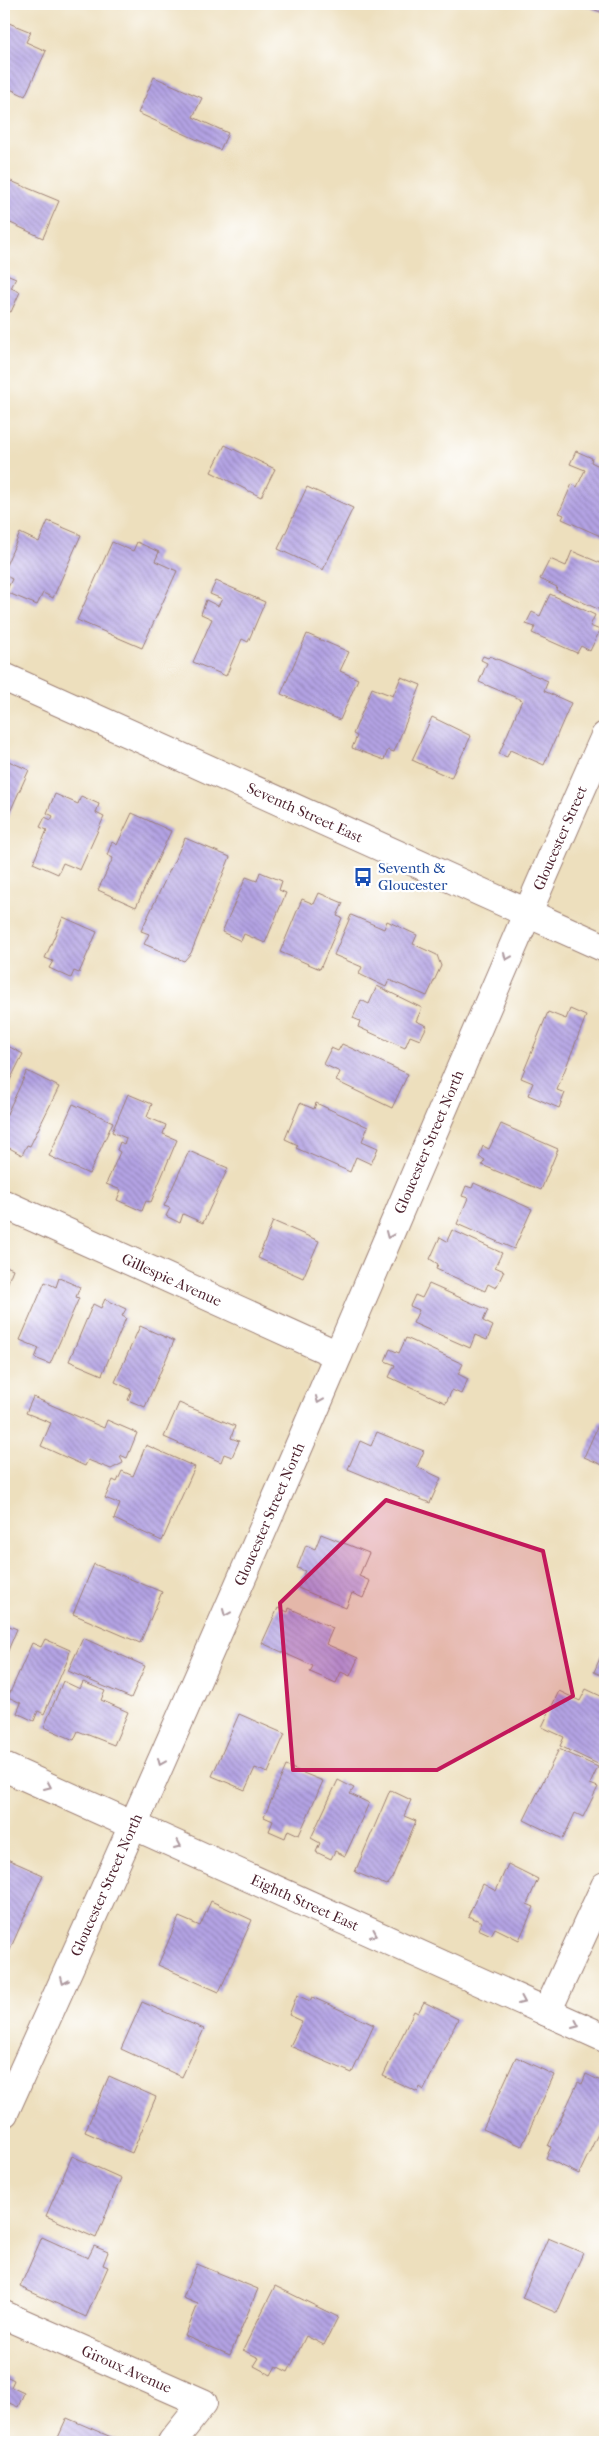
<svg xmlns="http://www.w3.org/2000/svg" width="609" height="2446" font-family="'IM FELL French Canon',serif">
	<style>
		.building { fill: url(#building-back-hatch) }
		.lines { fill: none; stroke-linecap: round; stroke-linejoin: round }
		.minor-casing { stroke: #9c7f74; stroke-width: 30 }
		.minor { stroke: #fff; stroke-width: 28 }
		.oneway { stroke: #ae9aa0 }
		.marked { fill: #c2185b; fill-opacity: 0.2; stroke: #c2185b; stroke-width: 4; stroke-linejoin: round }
		.labels { text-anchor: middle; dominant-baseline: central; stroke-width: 4.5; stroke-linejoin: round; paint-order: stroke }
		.street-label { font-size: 15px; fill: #4a1f2b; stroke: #fff }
		.transit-label { font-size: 15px; fill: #164399; stroke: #fff; text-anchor: start }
	</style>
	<defs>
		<pattern id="building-back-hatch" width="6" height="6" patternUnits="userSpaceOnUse" patternTransform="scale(1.25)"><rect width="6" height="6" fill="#b3a3e4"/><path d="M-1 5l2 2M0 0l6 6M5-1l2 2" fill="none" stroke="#9484b9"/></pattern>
	</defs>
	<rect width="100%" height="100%" fill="#fff"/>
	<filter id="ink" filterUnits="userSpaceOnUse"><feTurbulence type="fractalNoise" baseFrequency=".02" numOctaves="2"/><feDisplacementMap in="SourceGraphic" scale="10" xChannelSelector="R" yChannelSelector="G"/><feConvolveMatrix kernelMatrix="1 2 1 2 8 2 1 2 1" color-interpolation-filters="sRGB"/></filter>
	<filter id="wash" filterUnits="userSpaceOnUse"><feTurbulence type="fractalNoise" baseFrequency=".0096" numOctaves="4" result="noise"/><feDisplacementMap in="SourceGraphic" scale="20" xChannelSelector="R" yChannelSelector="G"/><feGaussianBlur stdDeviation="1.12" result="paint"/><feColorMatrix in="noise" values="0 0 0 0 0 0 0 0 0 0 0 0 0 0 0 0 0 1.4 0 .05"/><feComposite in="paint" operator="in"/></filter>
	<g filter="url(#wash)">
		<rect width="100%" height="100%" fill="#eddfbd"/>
		<g id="blocks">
			<g class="building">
				<path d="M581,4H605V14Z"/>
				<path d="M4,21L31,32L26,42L46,51L25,96L8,88L4,97Z"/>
				<path d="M154,77L202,98L193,117L228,133L220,150L138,113Z"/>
				<path d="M6,179L59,201L43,238L4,220V184Z"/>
				<path d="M4,273L16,278L11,288L20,292L11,312L4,309Z"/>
				<path d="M225,445L275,469L261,497L211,472Z"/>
				<path d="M576,451L592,458L591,462L605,469V538L562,519L564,515L559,513L572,484L577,487L585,470L570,464Z"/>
				<path d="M307,487L353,508L323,570L278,549Z"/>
				<path d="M48,521L81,535L53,598L43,593L37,605L6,592L12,579L4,575V570L20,533L39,542Z"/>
				<path d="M112,542L133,551L137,542L159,552L155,561L177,571L142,648L77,620Z"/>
				<path d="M572,551L605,565V607L602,606L600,610L556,590L557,587L540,579L550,559L566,566Z"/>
				<path d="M216,581L265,602L248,642L242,639L226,676L193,662L212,619L201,614L206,600L218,606L222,599L210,594Z"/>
				<path d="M550,594L595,615L590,626L600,630L590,651L581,646L577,653L532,633L535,627L526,624L532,612L540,616Z"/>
				<path d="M307,634L349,652L340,671L358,679L340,720L281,694Z"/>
				<path d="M483,656L488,658L490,656L548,681L544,691L571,703L544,765L510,750L507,757L499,754L522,700L479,682L487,663L481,660Z"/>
				<path d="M401,677L421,685L394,752L388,750L384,760L352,748L357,736L353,734L372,688L393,696Z"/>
				<path d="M432,717L471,736L451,778L412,760Z"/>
				<path d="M4,759L29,770L4,825Z"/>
				<path d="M55,794L78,804L81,796L99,804L96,813L104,817L80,870L63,863L58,874L33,863L47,830L40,827L45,817L51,820L53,816L47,813Z"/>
				<path d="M132,813L171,831L136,907L98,890L113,858L107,855L112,842L117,845Z"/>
				<path d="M185,838L230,857L191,953L184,961L144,944L149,934L141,931Z"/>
				<path d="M260,872L282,881L279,890L286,893L265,943L244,934L241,941L222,932L246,877L257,881Z"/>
				<path d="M319,893L343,903L337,916L342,918L320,969L280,952L302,899L314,904Z"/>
				<path d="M351,915L384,929L387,921L417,935L413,944L437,955L441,966L427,996L389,980L386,987L359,974L362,967L334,955Z"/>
				<path d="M63,917L97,932L79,973L74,971L71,978L49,968L53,961L45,958Z"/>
				<path d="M377,986L422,1008L416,1021L427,1026L420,1040L410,1036L405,1048L358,1027L360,1021L353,1018L361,1000L369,1004Z"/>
				<path d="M570,1009L586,1016L557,1090L565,1093L559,1108L528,1095L533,1083L521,1078L548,1012L566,1019Z"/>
				<path d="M4,1044L23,1054L4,1092Z"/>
				<path d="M342,1044L408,1074L392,1108L336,1081L340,1072L323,1064L331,1048L338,1051Z"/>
				<path d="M27,1071L59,1087L30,1146L27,1145L22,1155L4,1145L8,1138L4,1136V1120Z"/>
				<path d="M128,1094L152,1104L147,1117L166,1125L163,1134L177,1140L151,1202L146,1201L142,1211L117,1200L121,1190L106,1184L120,1152L117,1150L120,1142L124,1144L126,1138L112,1132Z"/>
				<path d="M300,1103L314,1109L316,1103L368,1127L362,1141L378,1148L371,1164L356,1157L350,1172L296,1148L298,1145L285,1139Z"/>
				<path d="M73,1104L113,1122L89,1174L49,1156Z"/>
				<path d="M501,1124L558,1149L541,1190L482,1165L485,1160L479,1157L483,1146L489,1149Z"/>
				<path d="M189,1151L228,1168L203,1223L183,1214L180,1223L166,1216L170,1208L164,1206Z"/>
				<path d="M474,1183L532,1209L514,1249L457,1224L468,1198L462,1196L466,1186L472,1188Z"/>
				<path d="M273,1221L319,1241L303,1278L258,1258Z"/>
				<path d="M452,1230L502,1253L495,1267L504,1271L496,1288L488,1284L485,1291L436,1269L438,1264L430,1259L440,1237L447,1241Z"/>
				<path d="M4,1265L13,1269L4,1292Z"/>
				<path d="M59,1278L80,1287L76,1297L79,1298L50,1364L35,1358L39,1348L20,1340L45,1282L56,1287Z"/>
				<path d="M429,1284L488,1310L483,1321L493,1326L487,1340L475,1335L470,1348L413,1323L419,1310L410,1306L415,1295L422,1298Z"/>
				<path d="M105,1299L126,1309L122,1316L126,1318L102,1375L69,1361L93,1304L101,1308Z"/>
				<path d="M140,1326L174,1341L145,1407L128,1400L132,1390L115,1382Z"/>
				<path d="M406,1338L463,1364L458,1374L468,1379L461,1394L452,1390L446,1403L389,1377L395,1365L385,1361L390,1349L399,1353Z"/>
				<path d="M33,1397L104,1428L107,1420L137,1433L127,1458L120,1455L123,1463L111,1469L88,1460L85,1466L41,1446L51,1423L26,1413Z"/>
				<path d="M179,1403L235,1426L231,1438L239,1441L232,1457L224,1454L221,1462L164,1437Z"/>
				<path d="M600,1421L605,1423V1466L584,1457Z"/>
				<path d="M377,1432L424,1451L417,1467L441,1478L430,1503L348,1469L360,1441L371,1446Z"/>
				<path d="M146,1445L195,1467L162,1541L114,1519L120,1504L105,1498L113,1480L117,1482L122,1471L133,1476Z"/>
				<path d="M321,1534L369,1553L359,1576L370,1581L363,1598L352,1593L346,1608L298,1588L305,1571L297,1568L306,1545L315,1549Z"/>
				<path d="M94,1564L162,1592L140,1643L73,1614Z"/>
				<path d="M278,1608L288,1612L289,1608L333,1628L326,1644L358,1658L350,1676L341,1672L336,1683L310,1672L313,1666L262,1643Z"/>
				<path d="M4,1624L17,1629L4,1660Z"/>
				<path d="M83,1638L145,1666L131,1698L68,1671Z"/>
				<path d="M45,1639L70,1650L68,1659L44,1714L38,1711L34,1721L17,1713L21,1703L8,1697L32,1643L41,1647Z"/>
				<path d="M605,1646V1677L594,1672Z"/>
				<path d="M63,1681L80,1689L83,1682L105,1691L101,1700L128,1712L114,1745L78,1731L74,1740L44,1727Z"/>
				<path d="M586,1689L605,1698V1754L600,1765L560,1746L564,1737L542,1727L559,1691L580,1701Z"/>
				<path d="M239,1714L285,1734L268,1773L255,1768L245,1790L212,1776Z"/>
				<path d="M559,1749L598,1767L590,1784L598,1787L583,1817L575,1813L563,1839L524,1820Z"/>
				<path d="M286,1766L323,1781L299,1835L288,1830L285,1838L269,1831L273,1821L264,1817Z"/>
				<path d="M338,1780L354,1788L350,1794L369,1803L345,1856L335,1851L331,1859L316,1852L320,1843L311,1838Z"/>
				<path d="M390,1790L411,1800L404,1816L416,1821L392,1878L386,1885L355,1872Z"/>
				<path d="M7,1859L43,1875L4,1963V1866Z"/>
				<path d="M508,1864L538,1879L527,1904L534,1907L519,1940L495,1928L491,1935L478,1929L482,1922L468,1916L483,1884L496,1891Z"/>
				<path d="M211,1901L252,1920L219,1992L158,1965L179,1917L200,1926Z"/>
				<path d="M297,1995L310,2001L312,1997L374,2025L352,2073L290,2046L302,2021L289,2015Z"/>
				<path d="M142,2002L204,2029L182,2077L121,2049Z"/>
				<path d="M424,2002L458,2019L424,2090L420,2087L418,2092L383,2076L414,2011L418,2013Z"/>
				<path d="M516,2057L554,2075L522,2146L483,2129Z"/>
				<path d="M586,2074L605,2083V2119L579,2174L546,2158L551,2147L548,2146L578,2082L582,2084Z"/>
				<path d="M109,2076L156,2097L132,2153L85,2132Z"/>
				<path d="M72,2156L121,2178L96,2238L46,2216Z"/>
				<path d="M42,2237L88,2258L94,2246L108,2252L103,2265L108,2267L86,2317L20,2287Z"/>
				<path d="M548,2238L583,2253L557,2313L522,2298Z"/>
				<path d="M197,2264L258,2289L230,2355L185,2336L198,2304L183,2298Z"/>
				<path d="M275,2286L338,2317L324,2345L306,2336L288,2372L276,2366L271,2375L254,2366L259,2358L243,2350Z"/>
				<path d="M4,2375L14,2380L11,2387L24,2393L18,2407L5,2401L4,2405Z"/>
				<path d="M67,2418L118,2440L117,2442H56Z"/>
			</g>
		</g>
	</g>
	<g filter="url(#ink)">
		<use href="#blocks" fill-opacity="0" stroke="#9c7f74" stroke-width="1"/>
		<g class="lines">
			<g class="minor-casing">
				<g id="minor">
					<path id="s1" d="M4,677L605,948"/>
					<path id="s2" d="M4,1204L338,1355"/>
					<path id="s3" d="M4,1767L605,2038"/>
					<path d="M547,2012L605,1886"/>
					<path id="s4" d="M4,2113C118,1861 230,1608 339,1353C427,1147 514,941 605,736"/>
					<path id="s5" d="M4,2315L203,2403L172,2442"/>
				</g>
			</g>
			<use href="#minor" class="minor"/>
		</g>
		<defs><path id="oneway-chevron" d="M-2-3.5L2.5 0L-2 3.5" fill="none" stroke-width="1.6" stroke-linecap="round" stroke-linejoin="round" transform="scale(1.25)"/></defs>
		<g class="oneway">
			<use href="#oneway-chevron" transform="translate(507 957) rotate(113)"/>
			<use href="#oneway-chevron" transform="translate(389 1235) rotate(113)"/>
			<use href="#oneway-chevron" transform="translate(319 1400) rotate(113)"/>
			<use href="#oneway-chevron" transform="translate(226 1613) rotate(113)"/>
			<use href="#oneway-chevron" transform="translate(161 1762) rotate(113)"/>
			<use href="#oneway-chevron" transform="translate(48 1786) rotate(24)"/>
			<use href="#oneway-chevron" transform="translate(178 1845) rotate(24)"/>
			<use href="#oneway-chevron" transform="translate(374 1934) rotate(24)"/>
			<use href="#oneway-chevron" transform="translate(64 1981) rotate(114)"/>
			<use href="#oneway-chevron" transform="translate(522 2001) rotate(24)"/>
			<use href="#oneway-chevron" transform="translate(576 2025) rotate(24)"/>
		</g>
	</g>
	<path class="marked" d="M386,1500L543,1551L573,1696L437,1770H293L280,1603Z"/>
	<defs>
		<g id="bus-bare" transform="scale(1.5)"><path d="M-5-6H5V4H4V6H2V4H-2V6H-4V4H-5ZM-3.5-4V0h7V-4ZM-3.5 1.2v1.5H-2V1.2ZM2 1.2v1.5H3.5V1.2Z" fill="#1a4fb4" stroke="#fff" stroke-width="2.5" paint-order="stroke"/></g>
	</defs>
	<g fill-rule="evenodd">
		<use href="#bus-bare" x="363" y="877"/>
	</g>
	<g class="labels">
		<g class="street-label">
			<text stroke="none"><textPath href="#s1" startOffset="330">Seventh Street East</textPath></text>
			<text stroke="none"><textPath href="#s4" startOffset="1391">Gloucester Street</textPath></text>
			<text stroke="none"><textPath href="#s4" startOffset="1060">Gloucester Street North</textPath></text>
			<text stroke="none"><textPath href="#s2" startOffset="184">Gillespie Avenue</textPath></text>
			<text stroke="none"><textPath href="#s4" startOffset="655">Gloucester Street North</textPath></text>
			<text stroke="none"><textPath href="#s4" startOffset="250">Gloucester Street North</textPath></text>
			<text stroke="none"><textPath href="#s3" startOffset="330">Eighth Street East</textPath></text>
			<text stroke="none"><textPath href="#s5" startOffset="134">Giroux Avenue</textPath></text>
		</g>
		<g class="transit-label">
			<text x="378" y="868">Seventh &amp;<tspan x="378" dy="17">Gloucester</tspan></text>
		</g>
	</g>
	<rect width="609" height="2446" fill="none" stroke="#fff" stroke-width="20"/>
</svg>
